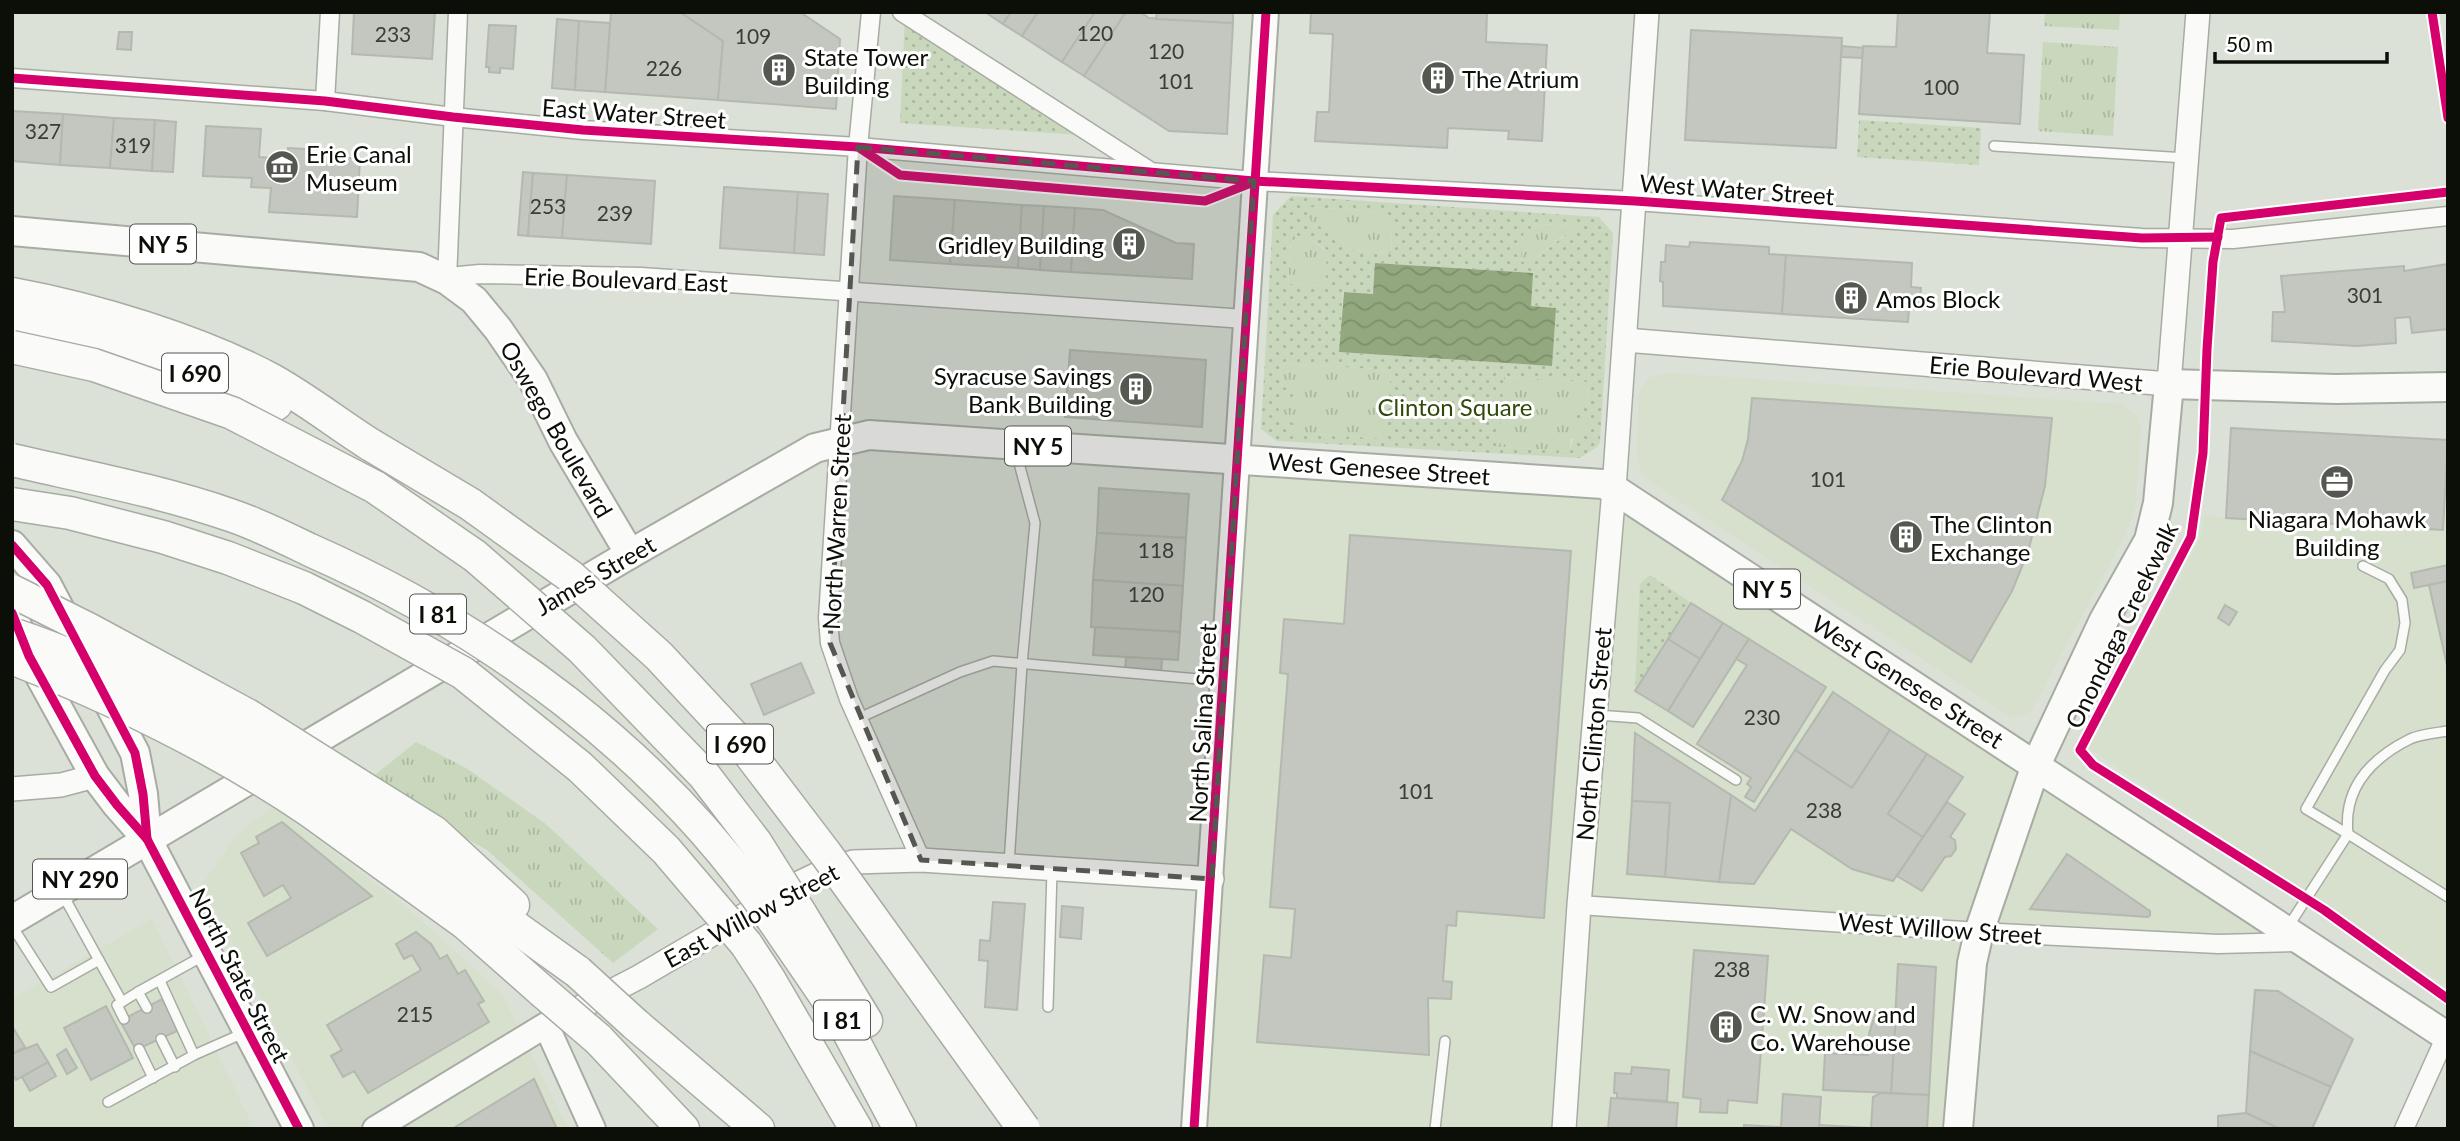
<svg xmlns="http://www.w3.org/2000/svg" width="2460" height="1141" font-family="Lato,sans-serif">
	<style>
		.built { fill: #d6e0cc }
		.grass { fill: url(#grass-tufts) }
		.park { fill: url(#park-dots); fill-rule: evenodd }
		.water { fill: url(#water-waves) }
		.building { fill: #c3c7bf; stroke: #b4b9b0; stroke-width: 2 }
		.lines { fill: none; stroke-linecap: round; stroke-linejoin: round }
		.service-casing { stroke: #a7aca3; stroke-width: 12 }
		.minor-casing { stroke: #a7aca3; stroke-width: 21 }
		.tertiary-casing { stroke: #a7aca3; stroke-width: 26 }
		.secondary-casing { stroke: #a7aca3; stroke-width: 28 }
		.primary-casing { stroke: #a7aca3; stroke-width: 32 }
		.motorway-casing { stroke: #a7aca3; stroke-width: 35 }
		.service { stroke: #fafaf9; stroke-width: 9 }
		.minor { stroke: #fafaf9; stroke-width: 18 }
		.tertiary { stroke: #fafaf9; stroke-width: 23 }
		.secondary { stroke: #fafaf9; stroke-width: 24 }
		.primary { stroke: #fafaf9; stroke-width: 28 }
		.motorway { stroke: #fafaf9; stroke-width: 32 }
		.motorway-bridge-casing { stroke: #a7aca3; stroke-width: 35; stroke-linecap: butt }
		.motorway-bridge { stroke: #fafaf9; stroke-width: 32 }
		.cycleway-casing { stroke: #fff; stroke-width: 13 }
		.cycleway { stroke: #d6006c; stroke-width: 9 }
		.marked { fill: #545850; fill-opacity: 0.2; stroke: #545850; stroke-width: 5; stroke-dasharray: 14 9; stroke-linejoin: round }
		.labels { text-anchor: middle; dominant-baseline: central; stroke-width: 6; stroke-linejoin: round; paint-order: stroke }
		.number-label { font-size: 21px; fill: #393d36 }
		.shield { fill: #fff; stroke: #545752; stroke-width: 2 }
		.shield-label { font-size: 23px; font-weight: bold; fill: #0b0f08 }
		.poi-label { font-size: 24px; fill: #0b0f08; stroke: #fff; text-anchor: start }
		.street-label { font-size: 24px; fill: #0b0f08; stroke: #fff }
		.park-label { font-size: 24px; fill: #314a0c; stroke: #fff }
	</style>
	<defs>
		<pattern id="grass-tufts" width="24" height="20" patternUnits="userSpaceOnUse" patternTransform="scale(1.75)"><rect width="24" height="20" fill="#c9d8bc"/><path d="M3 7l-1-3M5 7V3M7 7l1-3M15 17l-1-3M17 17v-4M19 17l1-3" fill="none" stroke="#abb8a0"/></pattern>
		<pattern id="park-dots" width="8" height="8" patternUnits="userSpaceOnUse" patternTransform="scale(1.75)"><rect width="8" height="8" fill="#c9d8bc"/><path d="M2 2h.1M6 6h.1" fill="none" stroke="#abb8a0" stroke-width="1.8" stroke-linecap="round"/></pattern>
		<pattern id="water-waves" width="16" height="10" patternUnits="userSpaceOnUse" patternTransform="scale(1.75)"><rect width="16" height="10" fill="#93a87e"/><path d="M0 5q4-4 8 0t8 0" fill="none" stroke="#7d8f6b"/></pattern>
	</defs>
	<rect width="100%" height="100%" fill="#dbe1d6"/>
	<g class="built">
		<path d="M1667,373L2120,404L2137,416L2141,427L2135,508L2126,533L2032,709L2024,715L2011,717L1664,491L1641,473L1637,455L1639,394L1648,378Z"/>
		<path d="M2231,428L2448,440V987L2088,748L2184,571L2201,535L2205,515L2226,518Z"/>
		<path d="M1237,458L1603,484L2301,942L1979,932L1958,1129H1194Z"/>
		<path d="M273,807L406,907L502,994L568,1129H328L202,884L238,834Z"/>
		<path d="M152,919L254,1129H12V999Z"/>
	</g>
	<g class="grass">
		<path d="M2045,12H2120L2119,30L2044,26Z"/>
		<path d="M2043,42L2118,47L2113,136L2038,131Z"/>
		<path d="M1309,207L1380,212C1395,224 1392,235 1391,253L1353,251L1339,240V230L1322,228L1309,219Z"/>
		<path d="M1536,224L1575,226V236L1564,235L1532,262H1520L1523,235Z"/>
		<path d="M1291,236L1306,237L1327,251L1325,286L1288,284Z"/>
		<path d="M1281,363L1391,370L1387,439L1295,433L1277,421Z"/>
		<path d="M1503,377L1589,382L1588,408H1580L1575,411V416L1587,420L1586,434L1571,439L1570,451L1499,447Z"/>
		<path d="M416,742L466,768L546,824L658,929L613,963L487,850L366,782Z"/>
	</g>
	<g class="park">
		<path d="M905,14L1095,136L900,123Z"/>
		<path d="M1859,120L1981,128L1979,165L1857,157Z"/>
		<path d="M1291,196L1599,217L1613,233L1600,442L1597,447L1580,458L1277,441L1261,429L1273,215ZM1310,207L1380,212C1395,224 1392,235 1391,253L1353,251L1339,240V230L1322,228L1309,219ZM1536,224L1575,226V235H1565L1532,262H1520L1523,235ZM1291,236L1306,237L1327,250L1325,286L1288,284ZM1376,263L1532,273L1530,306L1555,308L1552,366L1340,352L1343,292L1373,294ZM1281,363L1391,370L1386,439L1296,433V423L1278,421L1279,400H1290L1294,394L1291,388L1280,387ZM1504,377L1589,382L1588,408H1580L1575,411V416L1578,420H1587L1586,433L1574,435L1570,451L1499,447Z"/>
		<path d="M1650,575L1691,603L1635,691L1640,584Z"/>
	</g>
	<path class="water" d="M1375,263L1533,273L1531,306L1556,308L1552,366L1339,352L1344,292L1373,294Z"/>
	<g class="building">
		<path d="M354,12H435L432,59L352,54Z"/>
		<path d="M611,12H680L723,41L718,100L605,92Z"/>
		<path d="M680,12H800L840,39L836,109L718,100L723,41Z"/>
		<path d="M989,12H1011L1003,24L988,14Z"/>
		<path d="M1011,12H1038L1022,36L1003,24Z"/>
		<path d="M1038,12H1092L1094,14L1062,62L1022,36Z"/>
		<path d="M1095,12H1126L1084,76L1062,62Z"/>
		<path d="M1126,12H1140L1149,18L1233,23L1227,134L1169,131L1084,76Z"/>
		<path d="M1157,12H1233V23L1156,19Z"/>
		<path d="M1311,12H1487L1486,42L1547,45L1542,141L1508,139L1509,131L1448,128L1447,148L1315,141L1317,112H1329L1333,34L1310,33Z"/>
		<path d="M1898,12H1990L1987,53L2024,55L2020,124L1859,114L1863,46L1896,47Z"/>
		<path d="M557,19L579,21L575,90L552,88Z"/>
		<path d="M579,21L610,23L605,92L575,90Z"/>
		<path d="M489,25L516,26L513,69L500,68V73L489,72V67H486Z"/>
		<path d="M1691,30L1842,38L1836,148L1685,140Z"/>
		<path d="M119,32H132L131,50L117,49Z"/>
		<path d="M1842,46L1863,48L1862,58L1841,57Z"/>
		<path d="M12,111L63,114L60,165L12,161Z"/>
		<path d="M63,114L114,118L110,168L60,165Z"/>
		<path d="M114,118L155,120L152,171L110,168Z"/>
		<path d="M155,120L176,122L173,172L152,171Z"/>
		<path d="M206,126L261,129L259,157L273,158V154H288V148L343,151V158H360L357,217L269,212L271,188L251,187L252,178L203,176Z"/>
		<path d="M523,172L533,173L528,236L518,235Z"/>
		<path d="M533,173L567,175L562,238L528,236Z"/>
		<path d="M567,175L655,181L651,244L562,238Z"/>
		<path d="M724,187L798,192L794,253L720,248Z"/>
		<path d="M798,192L828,194L824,255L794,253Z"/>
		<path d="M894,196L955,200L950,264L890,260Z"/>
		<path d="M955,200L1022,205L1018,268L950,264Z"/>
		<path d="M1022,205L1044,206L1040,270L1018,268Z"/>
		<path d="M1044,206L1075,208L1071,272L1040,270Z"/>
		<path d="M1075,208L1103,210L1176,243L1194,244L1192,279L1071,272Z"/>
		<path d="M1690,242L1769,247V254L1786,255L1782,314L1663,306V282L1660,281L1661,262H1665L1666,245L1689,247Z"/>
		<path d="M1786,255L1912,263L1911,287L1921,288L1919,309H1909L1908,322L1782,314Z"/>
		<path d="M2448,264V329L2412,333L2410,317L2395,318L2396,343L2357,346L2272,341L2273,312H2285L2281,276L2404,266V271Z"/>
		<path d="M1070,350L1206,360L1202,427L1065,417Z"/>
		<path d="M1752,398L2052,418L2045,486L2028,552L2012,591L1971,662L1722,500L1742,461L1748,439Z"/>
		<path d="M2231,428L2448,440L2443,530L2226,518Z"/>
		<path d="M1099,488L1189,494L1186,538L1097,533Z"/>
		<path d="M1097,533L1186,538L1183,586L1093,580Z"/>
		<path d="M1350,535L1571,551L1544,918L1457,911L1456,926L1447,925L1443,981L1452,982L1451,999L1428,998L1429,1055L1257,1042L1264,955L1291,958L1295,909L1270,907L1288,674L1280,673L1284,619L1344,624Z"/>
		<path d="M2448,565V581L2414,588L2411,573Z"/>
		<path d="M1093,580L1183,586L1180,632L1091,627Z"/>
		<path d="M2448,581V670L2429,585Z"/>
		<path d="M1691,603L1723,623L1700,659L1668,639Z"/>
		<path d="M2225,605L2237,612L2229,625L2218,618Z"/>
		<path d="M1723,623L1749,639L1693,727L1668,711Z"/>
		<path d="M1095,627L1180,632L1178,660L1093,655Z"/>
		<path d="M1668,639L1700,659L1668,711L1635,691Z"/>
		<path d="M1749,639L1826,687L1754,802L1745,797L1751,787L1747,784L1751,778L1697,744L1747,665L1736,659Z"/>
		<path d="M1126,657L1162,659L1161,674L1125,671Z"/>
		<path d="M801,663L814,693L764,715L751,684Z"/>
		<path d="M1833,692L1890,730L1852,788L1795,750Z"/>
		<path d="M1890,730L1927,754L1888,814L1923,837L1893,881L1852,869L1791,829L1754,884L1719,882L1731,795L1755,811L1795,750L1852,788Z"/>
		<path d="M1635,733L1731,795L1719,882L1665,877L1670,803L1632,801Z"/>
		<path d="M1927,754L1963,777L1923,837L1888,814Z"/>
		<path d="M1632,801L1670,803L1665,877L1627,874Z"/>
		<path d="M1947,802L1965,814L1950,837L1955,840L1956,849L1951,856L1945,857L1922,891L1897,876Z"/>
		<path d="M282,822L372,896L267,956L248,923L291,898L283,885L264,896L241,853L259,843L256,837Z"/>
		<path d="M2067,854L2150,911V915L2148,917L2030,909Z"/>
		<path d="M993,902L1025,904L1017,1010L985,1007L988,961L979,960L980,940L990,941Z"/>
		<path d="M1062,906L1083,908L1081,939L1060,937Z"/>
		<path d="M416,932L431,944L440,959L447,955L458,974L465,970L484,1001L478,1004L489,1022L368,1093L354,1071L343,1077L331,1056L342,1050L327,1025L421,970L412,955L404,959L396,944Z"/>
		<path d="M1694,950L1768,956L1757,1103L1728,1100L1727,1113L1700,1112L1701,1099L1683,1097Z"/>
		<path d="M1898,964L1936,967L1929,1095L1891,1093Z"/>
		<path d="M2255,990L2278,991L2353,1039L2331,1087L2250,1051Z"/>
		<path d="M162,999L179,1030L136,1050L120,1021Z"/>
		<path d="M106,1006L133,1058L91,1080L64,1028Z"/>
		<path d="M1876,1011L1896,1012L1891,1093L1823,1090L1825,1053L1868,1055L1869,1034Z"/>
		<path d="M12,1026L25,1047L12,1054Z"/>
		<path d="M37,1044L48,1062L16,1080L12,1074V1054Z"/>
		<path d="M66,1049L77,1068L67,1074L57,1055Z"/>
		<path d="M2250,1051L2331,1087L2312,1129H2280L2246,1113Z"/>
		<path d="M48,1062L56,1076L30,1091L22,1077Z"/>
		<path d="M1632,1067L1669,1070L1667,1101L1617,1098V1093H1614L1615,1073L1631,1074Z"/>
		<path d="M534,1079L557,1129H452Z"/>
		<path d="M1881,1093L1929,1095L1927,1129L1871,1128L1873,1097Z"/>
		<path d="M1783,1094L1821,1097L1819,1129H1744V1125L1781,1127Z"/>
		<path d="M1611,1098L1678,1103L1676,1129H1608Z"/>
		<path d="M2246,1113L2280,1129H2218V1116Z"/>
		<path d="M1819,1125L1871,1128L1889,1129H1819Z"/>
	</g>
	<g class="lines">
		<g class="service-casing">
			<g id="service">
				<path d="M1994,146L2186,158"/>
				<path d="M1597,715L1638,718L1736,780"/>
				<path d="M857,719L960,672L993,661L1221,681"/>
				<path d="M2448,731C2436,733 2421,734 2410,739C2370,759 2343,789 2348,834L2448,897"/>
				<path d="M1009,864L1022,664L1035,523L1015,448"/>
				<path d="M63,895L122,1002"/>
				<path d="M12,926L51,987L99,960"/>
				<path d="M2288,927L2348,834L2306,809L2385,670L2400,650L2405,623L2402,600L2389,579L2363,566"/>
				<path d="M160,981L194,1055"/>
				<path d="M1048,1007L1052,871"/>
				<path d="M147,1008L138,992L203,956"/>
				<path d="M124,1019L117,1005L138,992"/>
				<path d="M161,1039L175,1067"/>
				<path d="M139,1049L153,1078"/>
				<path d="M108,1102L194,1055L246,1032"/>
				<path d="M1435,1129L1445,1041"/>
			</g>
		</g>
		<g class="minor-casing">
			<g id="minor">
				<path d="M458,12L447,280L459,276L480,274L641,277L1245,319"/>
				<path d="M871,12L858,147L828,618L830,643L849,699L921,860"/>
				<path d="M902,12L1148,170"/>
				<path d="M12,78L325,101L453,117L583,130L858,147L1254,181L1635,201L2142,238L2233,239L2448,216"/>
				<path d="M325,101L330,12"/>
				<path d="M1579,905L1979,932L2218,944L2301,942"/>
				<path d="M2404,1129L2446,1036"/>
			</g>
		</g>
		<g class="tertiary-casing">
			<g id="tertiary">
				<path d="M1625,340L2169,384L2198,12"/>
				<path d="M12,789L61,785L95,776"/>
				<path d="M558,1019L639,977L801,882L828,869L853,862L921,860L1212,879"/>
				<path d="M1564,1129L1579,905L1614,489L1647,12"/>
			</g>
		</g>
		<g class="secondary-casing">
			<g id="secondary">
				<path d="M375,1129L546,1025L593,1129"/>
				<path d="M1194,1129L1266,12"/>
			</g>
		</g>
		<g class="primary-casing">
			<g id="primary">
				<path d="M12,231L419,267L447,280L474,300L498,329L533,380L563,441L630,554"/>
				<path d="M12,545L47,585L135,753L143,794L147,839"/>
				<path d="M12,613L29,656L95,776L117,805L147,839L299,1129"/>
				<path d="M12,920L630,554L815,448L869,435L1603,484L1614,489L2448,1037"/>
				<path d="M1958,1129L1972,963L1979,932L2036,765L2104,620L2149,540L2158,503L2169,384L2336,389L2448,387"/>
			</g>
		</g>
		<g class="motorway-casing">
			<g id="motorway">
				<path d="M12,294C94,309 199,341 272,380C306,399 338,424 371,445"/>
				<path d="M12,325L96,340L162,360L276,404"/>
				<path d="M357,784L434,832L513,905"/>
				<path d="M334,797L578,972"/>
				<path d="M310,811L465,923L542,991"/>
				<path d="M800,913L866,1021"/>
				<path d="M772,918L844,1023L900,1129"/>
				<path d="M746,944L769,979L856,1129"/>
				<path d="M635,1024L758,1129"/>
				<path d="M598,1039L683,1129"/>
			</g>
		</g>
		<use href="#service" class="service"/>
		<use href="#minor" class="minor"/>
		<use href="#tertiary" class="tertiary"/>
		<use href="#secondary" class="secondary"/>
		<use href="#primary" class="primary"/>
		<use href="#motorway" class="motorway"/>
		<g class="motorway-bridge-casing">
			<g id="motorway-bridge">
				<path d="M12,347L94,365L232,413L375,487L475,556L582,649L704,775L756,843L800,913"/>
				<path d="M371,445L470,504L570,576L659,656L749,753L826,854L1024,1129"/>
				<path d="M12,460C86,477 161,491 233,516C259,525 285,538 310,550C491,630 659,753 772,918"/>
				<path d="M12,504L70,513L163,537L228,558L304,588L362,617L463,673L580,767L666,850L746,944"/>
				<path d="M12,591L90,630L249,716L357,784"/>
				<path d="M12,634C119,670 241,733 334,797"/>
				<path d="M12,658C116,699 217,748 310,811"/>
				<path d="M578,972L635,1024"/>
				<path d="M542,991L598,1039"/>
			</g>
		</g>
		<use href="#motorway-bridge" class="motorway-bridge"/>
		<g class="cycleway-casing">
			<g id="cycleway">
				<path d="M2432,12L2448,118"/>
				<path d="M12,78L325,101L453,117L583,130L858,147L1254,181L1635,201L2142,238L2218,237"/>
				<path d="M861,149L900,175L1205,201L1251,183"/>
				<path d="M2448,192L2221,218L2213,262L2207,349L2203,453L2191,537L2080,750L2093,765L2324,910L2448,999"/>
				<path d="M12,545L47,585L135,753L143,794L147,839"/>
				<path d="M12,613L29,656L95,776L117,805L147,839L299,1129"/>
				<path d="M1194,1129L1266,12"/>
			</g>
		</g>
		<use href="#cycleway" class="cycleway"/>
	</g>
	<path class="marked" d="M858,147L1254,181L1212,879L921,860L830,643Z"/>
	<defs>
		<g id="building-disc" transform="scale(1.75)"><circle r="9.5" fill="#545850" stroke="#fff"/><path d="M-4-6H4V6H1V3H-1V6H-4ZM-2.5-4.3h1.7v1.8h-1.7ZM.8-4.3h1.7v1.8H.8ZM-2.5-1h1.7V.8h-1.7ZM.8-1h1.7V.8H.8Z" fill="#fff"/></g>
		<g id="museum-disc" transform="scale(1.75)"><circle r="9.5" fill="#545850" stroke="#fff"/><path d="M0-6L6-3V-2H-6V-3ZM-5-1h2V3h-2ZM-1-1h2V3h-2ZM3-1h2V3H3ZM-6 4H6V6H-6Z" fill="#fff"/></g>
		<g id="office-disc" transform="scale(1.75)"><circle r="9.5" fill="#545850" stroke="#fff"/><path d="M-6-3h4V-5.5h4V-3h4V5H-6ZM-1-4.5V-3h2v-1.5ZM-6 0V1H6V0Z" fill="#fff"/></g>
	</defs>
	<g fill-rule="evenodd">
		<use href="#building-disc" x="779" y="70"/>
		<use href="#building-disc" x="1438" y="78"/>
		<use href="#museum-disc" x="282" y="167"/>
		<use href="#building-disc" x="1129" y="244"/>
		<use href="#building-disc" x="1851" y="298"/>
		<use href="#building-disc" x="1136" y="389"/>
		<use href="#office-disc" x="2337" y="482"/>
		<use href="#building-disc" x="1906" y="537"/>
		<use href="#building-disc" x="1726" y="1027"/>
	</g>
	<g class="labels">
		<g class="number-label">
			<text x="1095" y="32">120</text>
			<text x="393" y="33">233</text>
			<text x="753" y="35">109</text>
			<text x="1166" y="50">120</text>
			<text x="664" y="67">226</text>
			<text x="1176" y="80">101</text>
			<text x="1941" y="86">100</text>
			<text x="43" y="130">327</text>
			<text x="133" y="144">319</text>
			<text x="548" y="205">253</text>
			<text x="615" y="212">239</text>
			<text x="2365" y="294">301</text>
			<text x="1828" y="478">101</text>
			<text x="1156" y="549">118</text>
			<text x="1146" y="593">120</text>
			<text x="1762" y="716">230</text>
			<text x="1416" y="790">101</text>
			<text x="1824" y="809">238</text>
			<text x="1732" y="968">238</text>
			<text x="415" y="1013">215</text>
		</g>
		<g class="shield">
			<rect x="130" y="224.5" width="66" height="39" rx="5"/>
			<rect x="162" y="353.5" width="66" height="39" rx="5"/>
			<rect x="1005" y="426.5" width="66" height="39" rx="5"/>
			<rect x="1734" y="569.5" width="66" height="39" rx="5"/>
			<rect x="410" y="594.5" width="56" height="39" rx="5"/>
			<rect x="707" y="724.5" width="66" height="39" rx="5"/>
			<rect x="33" y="859.5" width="94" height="39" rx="5"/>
			<rect x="814" y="1000.5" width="56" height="39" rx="5"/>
		</g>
		<g class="shield-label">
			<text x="163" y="244">NY 5</text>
			<text x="195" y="373">I 690</text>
			<text x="1038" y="446">NY 5</text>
			<text x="1767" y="589">NY 5</text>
			<text x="438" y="614">I 81</text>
			<text x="740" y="744">I 690</text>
			<text x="80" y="879">NY 290</text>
			<text x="842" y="1020">I 81</text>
		</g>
		<g class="poi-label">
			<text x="804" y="56">State Tower<tspan x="804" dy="28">Building</tspan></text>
			<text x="1462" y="78">The Atrium</text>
			<text x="306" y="153">Erie Canal<tspan x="306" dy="28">Museum</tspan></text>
			<text x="1104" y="244" text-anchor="end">Gridley Building</text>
			<text x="1876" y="298">Amos Block</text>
			<text x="1112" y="375" text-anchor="end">Syracuse Savings<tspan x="1112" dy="28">Bank Building</tspan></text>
			<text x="2337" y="518" text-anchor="middle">Niagara Mohawk<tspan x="2337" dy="28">Building</tspan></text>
			<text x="1930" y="523">The Clinton<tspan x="1930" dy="28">Exchange</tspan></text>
			<text x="1750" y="1013">C. W. Snow and<tspan x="1750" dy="28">Co. Warehouse</tspan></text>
		</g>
		<g class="street-label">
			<text transform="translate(634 113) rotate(4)">East Water Street</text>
			<text transform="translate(1737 189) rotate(4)">West Water Street</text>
			<text transform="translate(626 279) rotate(2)">Erie Boulevard East</text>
			<text transform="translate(2036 373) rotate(5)">Erie Boulevard West</text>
			<text transform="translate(557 429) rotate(60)">Oswego Boulevard</text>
			<text transform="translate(1379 468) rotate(4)">West Genesee Street</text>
			<text transform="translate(836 522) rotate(-87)">North Warren Street</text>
			<text transform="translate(595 575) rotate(-30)">James Street</text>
			<text transform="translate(2121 625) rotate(-64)">Onondaga Creekwalk</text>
			<text transform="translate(1908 681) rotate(33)">West Genesee Street</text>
			<text transform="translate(1202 723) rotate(-87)">North Salina Street</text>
			<text transform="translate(1593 734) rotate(-85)">North Clinton Street</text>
			<text transform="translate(751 915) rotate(-28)">East Willow Street</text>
			<text transform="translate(1940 928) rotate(4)">West Willow Street</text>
			<text transform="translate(240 975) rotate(63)">North State Street</text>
		</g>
		<g class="park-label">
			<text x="1455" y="406">Clinton Square</text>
		</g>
	</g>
	<rect width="2460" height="1141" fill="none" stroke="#0b0f08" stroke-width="28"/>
	<path d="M2215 52v10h172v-10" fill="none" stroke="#0b0f08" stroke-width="3.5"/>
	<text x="2226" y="52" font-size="21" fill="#0b0f08" stroke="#ffffff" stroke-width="5" paint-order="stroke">50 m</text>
</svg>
